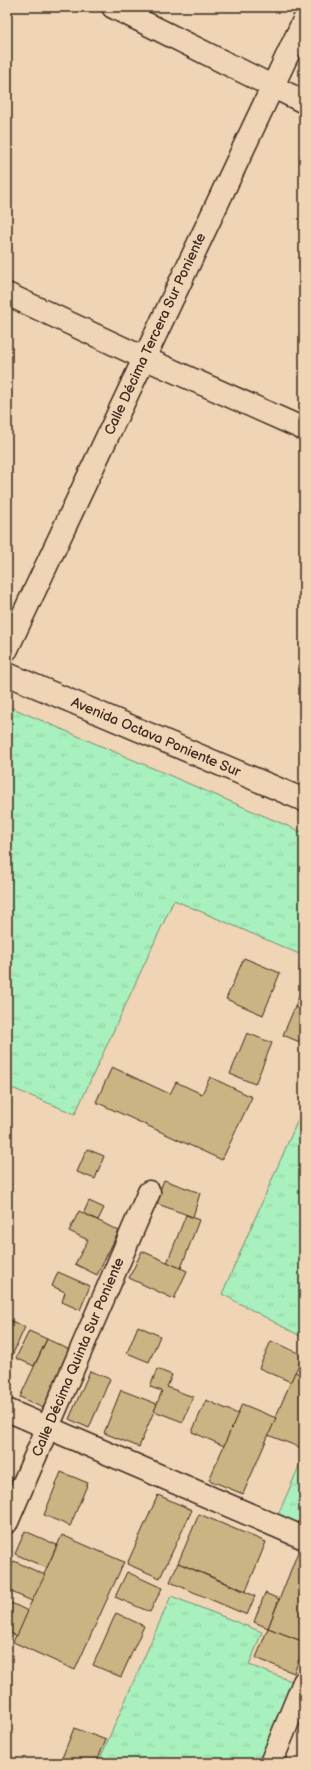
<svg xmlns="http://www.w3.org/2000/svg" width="311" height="1770" font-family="'Balsamiq Sans',sans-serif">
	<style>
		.grass { fill: url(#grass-tufts); stroke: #728d6e }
		.building { fill: #cbb483; stroke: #3b2a1e }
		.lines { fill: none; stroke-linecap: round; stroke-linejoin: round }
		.minor-casing { stroke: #3b2a1e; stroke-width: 25 }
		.minor { stroke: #efd5b6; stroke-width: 22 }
		.labels { text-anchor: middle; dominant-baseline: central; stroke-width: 4; stroke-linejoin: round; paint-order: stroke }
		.street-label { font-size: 14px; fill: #3b2a1e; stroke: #efd5b6 }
	</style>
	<defs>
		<pattern id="grass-tufts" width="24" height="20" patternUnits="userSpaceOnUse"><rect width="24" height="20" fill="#a8f0bd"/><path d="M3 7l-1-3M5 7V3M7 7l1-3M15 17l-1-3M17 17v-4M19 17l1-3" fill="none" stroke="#92cea2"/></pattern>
	</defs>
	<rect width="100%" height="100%" fill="#efd5b6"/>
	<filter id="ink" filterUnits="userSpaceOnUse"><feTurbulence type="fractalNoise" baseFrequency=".025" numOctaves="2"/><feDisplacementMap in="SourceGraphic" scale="8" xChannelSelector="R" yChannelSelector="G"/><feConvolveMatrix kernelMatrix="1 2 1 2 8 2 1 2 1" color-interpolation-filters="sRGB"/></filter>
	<g filter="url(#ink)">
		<g class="grass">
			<path d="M10,707L304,833V956L174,900L75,1114L7,1086V715Z"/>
			<path d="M304,1106V1338L222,1294Z"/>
			<path d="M304,1455V1528L277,1517Z"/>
			<path d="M171,1596L262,1632L249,1665L294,1682L261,1763H98Z"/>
		</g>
		<g class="building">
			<path d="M244,958L280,973L263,1015L226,999Z"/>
			<path d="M302,989L304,990V1010L295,1007Z"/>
			<path d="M295,1007L304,1010V1038L302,1043L283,1035Z"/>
			<path d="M247,1033L272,1043L255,1084L230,1074Z"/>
			<path d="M112,1067L170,1094L176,1082L202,1094L210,1077L252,1097L222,1160L96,1102Z"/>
			<path d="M87,1149L104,1156L95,1179L77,1172Z"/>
			<path d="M164,1180L200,1193L193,1217L155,1203Z"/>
			<path d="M89,1201L104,1208L98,1220L83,1214Z"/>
			<path d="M79,1211L119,1231L97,1275L75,1264L88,1240L69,1231Z"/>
			<path d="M186,1215L199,1220L181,1268L167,1263Z"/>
			<path d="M142,1251L187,1271L174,1299L129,1278Z"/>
			<path d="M58,1272L90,1286L80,1310L62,1302L65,1292L52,1286Z"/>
			<path d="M7,1319L25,1327L7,1367Z"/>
			<path d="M138,1326L160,1336L149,1362L127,1353Z"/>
			<path d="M29,1331L47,1339L34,1366L16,1358Z"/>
			<path d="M47,1339L70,1350L43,1408L20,1397Z"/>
			<path d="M271,1341L303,1355L291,1382L259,1368Z"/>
			<path d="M157,1369L172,1375L167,1387L193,1397L183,1422L154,1411L162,1391L150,1387Z"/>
			<path d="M90,1371L110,1379L89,1428L69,1419Z"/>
			<path d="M295,1372L304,1376V1449L268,1435Z"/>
			<path d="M121,1390L157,1404L139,1447L104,1433Z"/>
			<path d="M206,1400L238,1414L224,1446L192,1432Z"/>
			<path d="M242,1404L276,1418L243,1494L209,1480Z"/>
			<path d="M61,1472L88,1483L70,1526L44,1515Z"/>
			<path d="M158,1495L192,1510L160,1578L127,1564Z"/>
			<path d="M199,1514L266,1542L246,1591L178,1563Z"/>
			<path d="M25,1531L57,1545L47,1568L15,1554Z"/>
			<path d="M62,1535L124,1562L75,1670L13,1642Z"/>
			<path d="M298,1552L304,1554V1642L268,1628Z"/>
			<path d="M14,1561L45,1575L32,1601L7,1590V1576Z"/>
			<path d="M178,1563L255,1596L247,1615L170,1582Z"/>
			<path d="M127,1572L162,1588L150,1612L115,1597Z"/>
			<path d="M265,1593L279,1599L268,1628L254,1622Z"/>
			<path d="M7,1601L28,1611L17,1636L7,1631Z"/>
			<path d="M116,1613L144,1626L121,1677L93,1665Z"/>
			<path d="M268,1628L304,1642V1646L294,1673L256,1658Z"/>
			<path d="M74,1728L106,1740L96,1763H60Z"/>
		</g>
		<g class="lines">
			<g class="minor-casing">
				<g id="minor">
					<path d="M113,7L304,102"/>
					<path d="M7,294L144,358L304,429"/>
					<path d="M7,649L304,20"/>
					<path d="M7,674L304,800"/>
					<path d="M7,1410L304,1538"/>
					<path d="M7,1522L149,1192"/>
					<path d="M271,1763L304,1682"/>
				</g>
			</g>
			<use href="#minor" class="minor"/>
		</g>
	</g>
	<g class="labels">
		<g class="street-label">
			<text transform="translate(155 334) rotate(-65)">Calle Décima Tercera Sur Poniente</text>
			<text transform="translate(156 737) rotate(23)">Avenida Octava Poniente Sur</text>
			<text transform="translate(78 1357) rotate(-67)">Calle Décima Quinta Sur Poniente</text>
		</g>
	</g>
	<rect width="311" height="1770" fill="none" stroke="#efd5b6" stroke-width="24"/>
	<rect x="12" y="12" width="287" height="1746" fill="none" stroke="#3b2a1e" stroke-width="1.5" filter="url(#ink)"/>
</svg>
